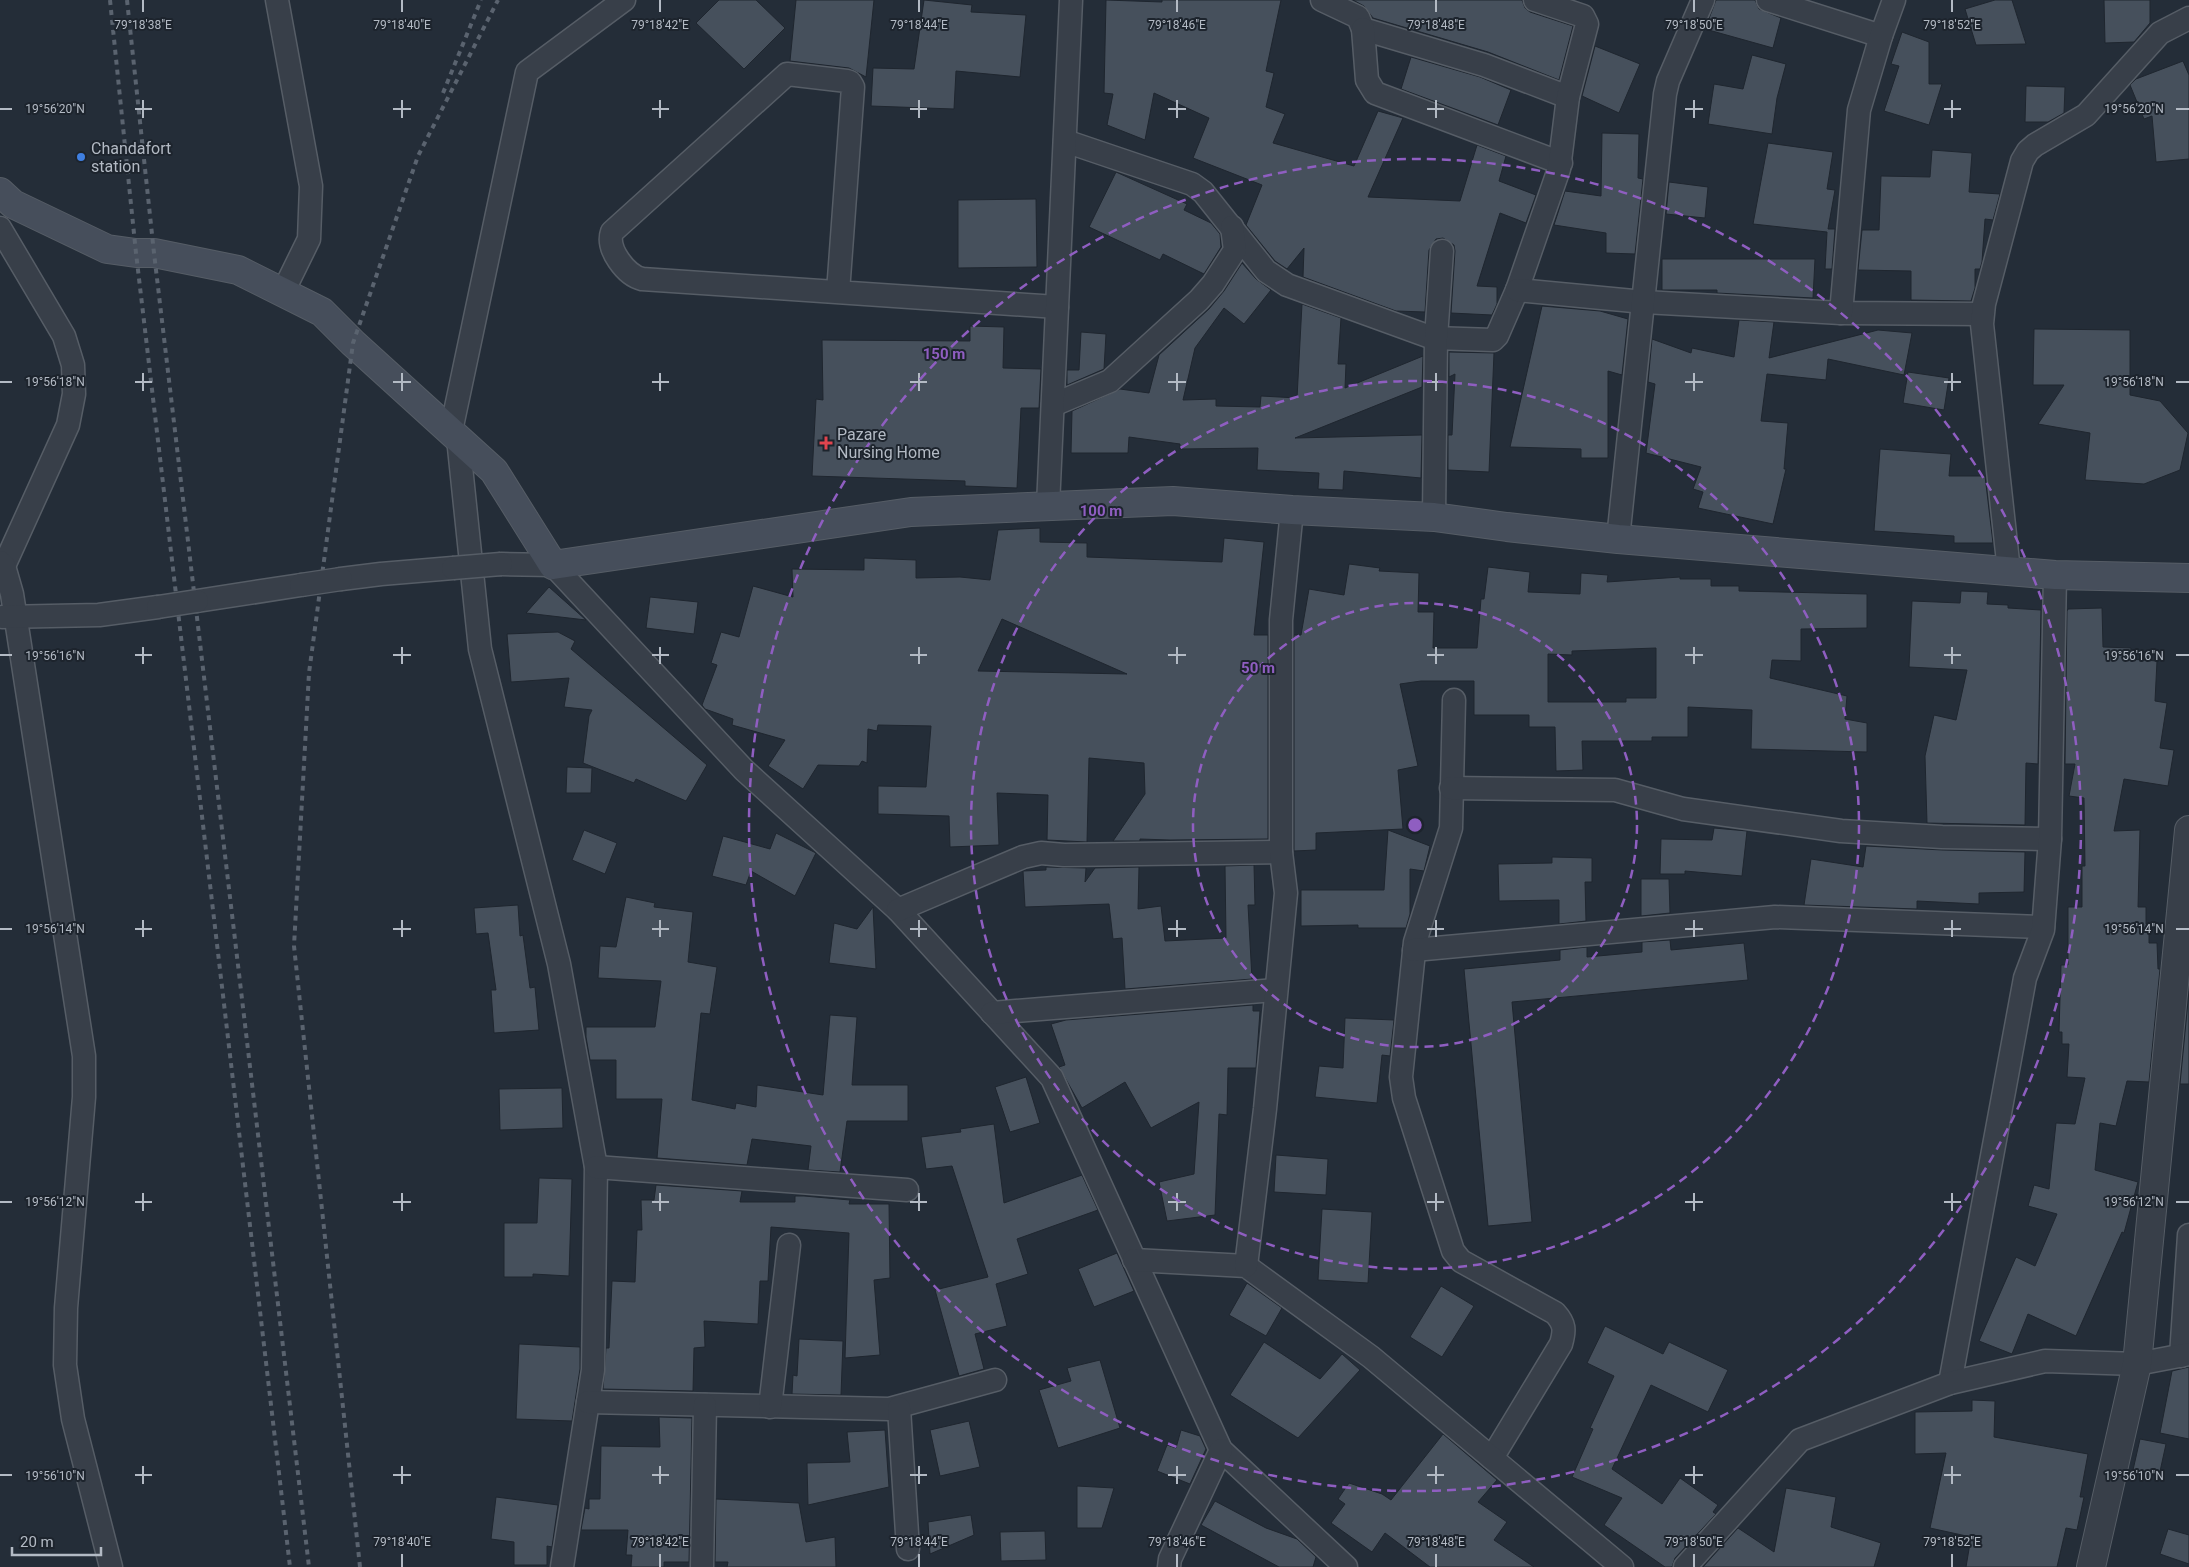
<svg xmlns="http://www.w3.org/2000/svg" width="2189" height="1567" font-family="Roboto,sans-serif">
	<style>
		.building { fill: #46505c; stroke: #1f262f; fill-rule: evenodd }
		.lines { fill: none; stroke-linecap: round; stroke-linejoin: round }
		.minor-casing { stroke: #565d66; stroke-width: 25 }
		.tertiary-casing { stroke: #565d66; stroke-width: 30 }
		.secondary-casing { stroke: #565d66; stroke-width: 30 }
		.minor { stroke: #383f49; stroke-width: 22 }
		.tertiary { stroke: #383f49; stroke-width: 28 }
		.secondary { stroke: #464e5b; stroke-width: 28 }
		.rail { stroke: #5a636f; stroke-width: 4; stroke-dasharray: 5 5; stroke-linecap: butt }
		.minor-bridge-casing { stroke: #565d66; stroke-width: 25; stroke-linecap: butt }
		.minor-bridge { stroke: #383f49; stroke-width: 22 }
		.ticks { fill: none; stroke: #b3bac4; stroke-width: 2 }
		.ring { fill: none; stroke: #8f5ec1; stroke-width: 2.5; stroke-dasharray: 9 6 }
		.shop-dot { fill: #3f7fe0; stroke: #1d242d; stroke-width: 2 }
		.health-dot { fill: #e0444e; stroke: #1d242d; stroke-width: 2 }
		.labels { text-anchor: middle; dominant-baseline: central; stroke-width: 4; stroke-linejoin: round; paint-order: stroke }
		.poi-label { font-size: 16px; fill: #b3bac4; stroke: #1d242d; text-anchor: start }
		.ticks-label { font-size: 12px; text-anchor: middle; fill: #b3bac4; stroke: #1d242d; stroke-width: 4; stroke-linejoin: round; paint-order: stroke }
		.centre { fill: #8f5ec1; stroke: #1d242d; stroke-width: 2.5 }
		.ring-label { font-size: 15px; text-anchor: middle; font-weight: bold; fill: #8f5ec1; stroke: #1d242d; stroke-width: 4; stroke-linejoin: round; paint-order: stroke }
	</style>
	<rect width="100%" height="100%" fill="#242d38"/>
	<g class="building">
		<path d="M719,0H756L785,28L744,69L696,23Z"/>
		<path d="M796,0H874L866,77L849,68L790,61Z"/>
		<path d="M924,0L972,5L971,12L1026,15L1020,77L956,71L954,109L871,106L873,68L914,69Z"/>
		<path d="M1106,0L1162,2V0H1281L1266,71L1274,73L1266,107L1285,114L1273,143L1354,166L1378,111L1403,118L1368,197L1460,201L1477,145L1506,156L1499,181L1536,195L1526,223L1500,213L1477,286L1497,287V304L1492,315L1451,313L1455,251L1454,245L1443,238L1436,239L1429,250L1425,312L1396,311L1303,277L1304,248L1287,269L1275,261L1246,225L1262,185L1193,158L1209,118L1154,93L1145,140L1107,125L1113,94L1104,93Z"/>
		<path d="M1353,0H1522L1525,8L1530,12L1573,26L1559,80L1488,52L1373,18L1364,6Z"/>
		<path d="M1716,0H1755L1759,9L1781,18L1773,48L1705,29Z"/>
		<path d="M1995,0H2012L2026,44L1976,45L1965,9Z"/>
		<path d="M2104,0H2150V23L2134,42L2105,43Z"/>
		<path d="M1902,32L1929,42V84H1942L1929,125L1884,111L1899,66L1891,64Z"/>
		<path d="M1595,46L1640,64L1619,113L1582,96Z"/>
		<path d="M1752,55L1786,64L1777,98L1772,134L1708,124L1714,84L1743,89Z"/>
		<path d="M1411,57L1480,77L1511,90L1498,125L1401,89Z"/>
		<path d="M2183,61L2189,75V159L2156,162L2152,116L2144,119L2130,85L2136,79Z"/>
		<path d="M2026,86L2065,87L2064,113L2048,122H2025Z"/>
		<path d="M1602,133L1639,134L1638,178L1643,179L1635,254L1606,253V233L1554,225L1565,191L1601,196Z"/>
		<path d="M1768,143L1833,152L1827,189L1835,190L1828,229H1835L1832,269H1825L1827,232L1753,224Z"/>
		<path d="M1932,150L1972,153L1969,192L2000,194L1993,220L1985,219L1982,262L1980,269H1975V288L1971,301L1911,300V271L1858,270L1862,230H1879L1881,176L1930,177Z"/>
		<path d="M1116,172L1187,204L1184,210L1211,223L1220,234L1221,247L1204,274L1163,254L1160,260L1089,227Z"/>
		<path d="M1669,182L1708,187L1705,218L1666,214Z"/>
		<path d="M1036,199L1037,267L958,268V200Z"/>
		<path d="M1662,259H1815L1813,298L1717,293V290H1662Z"/>
		<path d="M1242,263L1256,279L1271,290L1244,324L1224,308L1195,348L1183,400L1216,399V406L1260,407L1261,396L1297,398L1302,304L1341,318L1338,364H1346L1345,388L1423,356L1422,387L1295,438L1422,435L1421,478L1344,471L1343,490L1318,489L1319,473L1257,470L1258,448L1180,449V444L1129,437L1128,453H1071L1072,411L1120,389L1149,393L1159,355L1209,309L1224,291Z"/>
		<path d="M1542,306L1600,311L1628,319L1622,375L1608,371V458H1581V449L1510,447Z"/>
		<path d="M1739,320L1774,322L1769,358L1878,330L1912,333L1904,375L1828,359L1826,380L1767,374L1761,421L1788,423L1784,469H1786L1773,524L1698,508L1703,492L1693,489L1701,467L1646,453L1655,384L1648,382L1652,339L1691,353L1692,348L1734,357Z"/>
		<path d="M970,326L1004,327L1003,368L1041,369L1039,408H1021L1017,488L965,486V481L812,476L816,399L823,400L822,340L970,341Z"/>
		<path d="M2034,329L2130,330V395L2160,401L2188,433L2180,470L2144,484L2085,480L2090,433L2038,424L2064,385H2033Z"/>
		<path d="M1081,332L1106,334L1104,369L1067,385V370H1079Z"/>
		<path d="M1449,352L1494,353L1489,472L1448,470V435H1452L1455,374L1449,377Z"/>
		<path d="M1908,372L1949,378L1944,410L1903,403Z"/>
		<path d="M1880,449L1951,454L1949,476H1985L1993,543H1954V536L1874,531Z"/>
		<path d="M1040,528V542L1087,543V557L1222,562L1224,538L1264,542L1254,635H1268V839L1170,840L1140,839V841H1113L1145,794L1144,763L1089,758L1087,842L1047,840L1048,795L997,793L999,845L950,847L949,816L878,814V786L926,787L931,726L878,725L877,731L868,729L867,763L862,761L859,766L818,765L803,789L768,766L785,740L732,725L733,719L705,709L702,705L717,665L711,663L721,632L739,637L753,586L793,597L792,569L864,570V558L916,560V578L960,577L990,580L998,530ZM1002,619L1127,674L978,671Z"/>
		<path d="M1349,564L1380,568L1379,571L1419,573L1418,612H1434L1433,648H1477L1481,599H1484L1488,567L1530,572L1528,592L1580,594L1581,573L1608,575L1607,582L1680,577V579H1711V586H1739V591L1867,594V628L1801,629V661L1772,660L1770,678L1847,696L1845,719L1867,723V752L1751,749L1752,710L1688,707V737H1652V741H1582L1583,770L1556,771L1555,727H1529V715H1474V681H1421L1400,684L1418,766L1398,770L1403,829L1316,833V850L1294,851V635H1301L1309,589L1344,595ZM1656,648V698H1626V702H1548V654L1572,655V651Z"/>
		<path d="M549,587L586,620L526,613Z"/>
		<path d="M1961,591L1988,592L1987,604L2008,605V608L2041,610L2038,764L2026,763L2025,825L1927,823L1925,756L1934,715L1956,720L1967,670L1909,667L1912,601L1960,603Z"/>
		<path d="M650,597L698,602L694,634L646,628Z"/>
		<path d="M2102,608L2103,647L2131,648L2130,659L2157,661L2155,701L2167,703L2160,748L2174,750L2168,786L2124,779L2114,831L2140,830L2138,907H2146V924H2149V943H2157L2158,969H2160L2149,1082L2127,1081L2116,1126L2100,1123L2095,1170L2138,1182L2124,1233L2122,1232L2076,1336L2028,1314L2012,1354L1979,1341L2016,1257L2035,1266L2057,1214L2028,1206L2034,1185L2049,1189L2056,1123L2075,1124L2085,1078L2067,1077L2069,1044H2062V1032H2059L2061,965H2068V907H2082V866H2085L2084,798L2069,796L2075,764H2065L2067,611L2068,609Z"/>
		<path d="M558,632L575,641L571,649L707,765L686,801L636,779L634,783L583,763L589,716L592,710L564,707L569,678L511,682L507,634Z"/>
		<path d="M567,767L592,768L591,793H566Z"/>
		<path d="M1714,828L1747,831L1742,876L1685,871V874H1660L1661,839L1712,840Z"/>
		<path d="M584,830L617,843L605,874L572,860Z"/>
		<path d="M1388,830L1430,846L1424,871L1410,869V914L1406,928H1358V925L1301,926V890H1384Z"/>
		<path d="M776,833L816,853L795,896L751,871L746,885L712,876L723,836L770,849Z"/>
		<path d="M1866,846L1942,850L2025,852L2024,892L1979,893V904L1917,901V909L1804,905L1811,859L1863,867Z"/>
		<path d="M1552,857L1592,858V882H1585L1586,921L1559,924V900L1499,901L1498,864L1552,863Z"/>
		<path d="M1254,865L1255,905H1248L1252,979L1125,989L1122,938L1113,939L1109,904L1025,907L1023,871L1046,870V867L1086,868L1085,882L1095,868L1139,867L1138,909L1161,906L1165,941L1226,938L1225,866Z"/>
		<path d="M1641,879H1669L1670,913L1641,916Z"/>
		<path d="M626,897L655,903L654,907L693,912L688,962L717,967L710,1014L701,1013L692,1100L735,1109L736,1103L756,1107L757,1085L823,1095L830,1015L857,1017L852,1085H908V1121H847L840,1172L808,1170L811,1146L752,1139L747,1165L657,1158L662,1099H616V1060H590L586,1037V1027H655L661,981L598,978L600,946L616,947Z"/>
		<path d="M518,905L520,936L523,935L530,988L535,987L539,1030L494,1033L491,990H496L488,933L476,934L474,908Z"/>
		<path d="M873,907L876,969L829,963L834,923L857,929Z"/>
		<path d="M1670,940L1671,950L1744,943L1748,980L1512,1002L1532,1222L1488,1226L1464,969L1560,960V950L1587,947V957L1642,952V942Z"/>
		<path d="M2189,991V1084H2180Z"/>
		<path d="M1253,1005V1011H1260L1256,1068H1228L1227,1115L1219,1114L1215,1215L1167,1221L1159,1182L1194,1174L1199,1102L1151,1128L1125,1082L1082,1108L1059,1067L1065,1065L1051,1024L1066,1020Z"/>
		<path d="M1345,1018L1394,1020L1390,1056L1382,1055L1377,1103L1315,1097L1319,1066L1343,1068Z"/>
		<path d="M1026,1077L1040,1123L1010,1132L995,1087Z"/>
		<path d="M562,1088L563,1128L500,1130L499,1089Z"/>
		<path d="M994,1124L1004,1203L1082,1175L1098,1210L1017,1239L1028,1274L996,1284L1007,1326L975,1334L984,1369L959,1376L935,1290L988,1277L952,1166L926,1169L921,1137L961,1132L960,1129Z"/>
		<path d="M1276,1155L1328,1159L1326,1195L1274,1192Z"/>
		<path d="M539,1178L572,1179L569,1276L533,1274V1277H504V1223H537Z"/>
		<path d="M656,1185L742,1191L740,1202H795V1196H804L850,1200L849,1204H889L890,1278L874,1280L880,1355L845,1358L849,1233L771,1227L768,1281H760L758,1324L704,1321L705,1347L694,1348L693,1391L603,1389L606,1348H609L612,1281L635,1282L637,1230H642L641,1200H654Z"/>
		<path d="M1322,1209L1372,1212L1368,1283L1318,1280Z"/>
		<path d="M1117,1253L1134,1291L1094,1307L1078,1269Z"/>
		<path d="M1247,1283L1282,1308L1266,1336L1229,1315Z"/>
		<path d="M1441,1286L1474,1306L1442,1357L1410,1337Z"/>
		<path d="M1605,1326L1663,1354L1669,1342L1728,1370L1708,1412L1651,1385L1612,1469L1662,1504L1680,1478L1718,1505L1713,1512L1716,1514L1675,1558L1672,1567H1665L1604,1525L1622,1498L1572,1477L1593,1429L1590,1428L1614,1376L1587,1363Z"/>
		<path d="M799,1339L843,1341L841,1395L792,1394L793,1375L797,1376Z"/>
		<path d="M1264,1342L1320,1379L1342,1354L1360,1370L1298,1438L1230,1395Z"/>
		<path d="M519,1344L580,1347V1369L572,1421L516,1419Z"/>
		<path d="M1100,1360L1120,1428L1058,1448L1039,1390L1071,1381L1067,1368Z"/>
		<path d="M2189,1367V1439L2160,1433L2172,1371Z"/>
		<path d="M1972,1400L1995,1401L1994,1437L2088,1454L2080,1497H2084L2077,1530L2066,1528L2057,1567H1966L1971,1537L1930,1528L1946,1453L1915,1454V1412L1972,1411Z"/>
		<path d="M659,1417L692,1418L689,1562H664V1567H631L632,1555H626L628,1530H581L585,1508L589,1509V1499H600L601,1446L660,1447Z"/>
		<path d="M969,1421L980,1467L940,1476L930,1430Z"/>
		<path d="M885,1430L889,1487L808,1505L807,1463L850,1462L847,1432Z"/>
		<path d="M1181,1430L1200,1436L1206,1449L1190,1484L1157,1471L1167,1445L1176,1448Z"/>
		<path d="M1443,1434L1497,1480L1478,1502L1507,1522L1494,1540L1534,1567H1430L1385,1533L1372,1552L1331,1523L1345,1504L1338,1499L1349,1483L1382,1494L1391,1500Z"/>
		<path d="M2140,1439L2166,1444L2159,1476L2133,1470Z"/>
		<path d="M1077,1486L1114,1488L1102,1528H1077Z"/>
		<path d="M1786,1488L1836,1497L1831,1527L1881,1543L1874,1567H1703L1738,1528L1774,1552Z"/>
		<path d="M496,1497L558,1505L552,1547L547,1546V1565H514V1542L491,1539Z"/>
		<path d="M716,1499L799,1503L806,1542L835,1537L836,1567H727L728,1562H715Z"/>
		<path d="M1215,1501L1266,1528L1297,1539L1316,1557L1313,1567H1279L1201,1525Z"/>
		<path d="M971,1515L974,1535L930,1554L928,1522Z"/>
		<path d="M2168,1529L2189,1535V1564L2160,1554Z"/>
		<path d="M1045,1531L1046,1560L1001,1561L1000,1532Z"/>
	</g>
	<g class="lines">
		<g class="minor-casing">
			<g id="minor">
				<path d="M277,0L311,186L309,239L283,292"/>
				<path d="M1322,0L1358,17L1363,29L1484,65L1568,97"/>
				<path d="M1768,0L1881,36"/>
				<path d="M1363,29L1367,80L1375,93L1561,163"/>
				<path d="M1065,141L1192,184L1203,192L1266,271L1287,285L1433,338L1493,340L1497,336L1517,290L1559,169L1568,97L1587,24L1583,16L1535,0"/>
				<path d="M0,228L64,336L73,365L74,394L68,425L4,566"/>
				<path d="M1517,290L1644,302L1841,313L1982,314"/>
				<path d="M838,292L853,87L850,82L847,81L787,74L612,232C606,249 626,275 642,279L1057,307"/>
				<path d="M1841,313L1859,110L1881,36L1894,0"/>
				<path d="M1053,405L1110,381L1199,300L1213,284L1235,250L1232,227"/>
				<path d="M451,431L527,72L624,0"/>
				<path d="M458,438L480,649L559,964L596,1167L593,1370L562,1567"/>
				<path d="M1048,506L1071,0"/>
				<path d="M1434,517L1436,338L1442,251"/>
				<path d="M1618,539L1665,94L1668,81L1703,0"/>
				<path d="M0,562L4,566L12,594L84,1056V1097L66,1308L65,1365L73,1419L111,1567"/>
				<path d="M501,564L553,565L744,770L898,910L1052,1078L1221,1450L1346,1567"/>
				<path d="M2009,571L1982,324L1984,304L2022,161L2028,151L2035,145L2086,115L2160,33L2189,18"/>
				<path d="M341,579L381,574L453,568"/>
				<path d="M197,601L301,585"/>
				<path d="M2,617L99,615L158,607"/>
				<path d="M1454,700L1451,828L1415,942L1401,1077L1404,1098L1453,1251L1461,1261L1555,1313C1565,1324 1565,1330 1561,1344L1492,1458"/>
				<path d="M1451,788L1615,790L1683,809L1841,831L1942,837L2050,839"/>
				<path d="M898,910L1023,857L1041,853L1064,855L1281,852"/>
				<path d="M1414,950L1775,917L2043,927"/>
				<path d="M992,1013L1276,990"/>
				<path d="M596,1167L907,1190"/>
				<path d="M1134,1260L1246,1266L1371,1357L1622,1567"/>
				<path d="M1246,1266L1265,1109L1286,893L1281,852V620L1292,510"/>
				<path d="M2181,1356L2189,1235"/>
				<path d="M1950,1383L2025,978L2043,930L2050,839L2055,575"/>
				<path d="M588,1402L889,1409L995,1380"/>
				<path d="M770,1407L789,1245"/>
				<path d="M899,1408L908,1549"/>
				<path d="M702,1567L705,1405"/>
				<path d="M1169,1567L1170,1559L1221,1450"/>
				<path d="M1685,1567L1800,1440L1950,1383L2045,1361L2137,1364L2189,1354"/>
			</g>
		</g>
		<g class="tertiary-casing">
			<path id="tertiary" d="M2091,1567L2137,1364L2189,830"/>
		</g>
		<g class="secondary-casing">
			<path id="secondary" d="M0,192L13,204L107,249L136,253H154L238,270L322,312L353,343L494,471L553,565L911,512L1173,501L1292,510L1434,517L1507,527L1618,539L2055,575L2189,578"/>
		</g>
		<use href="#minor" class="minor"/>
		<use href="#tertiary" class="tertiary"/>
		<use href="#secondary" class="secondary"/>
		<g class="rail">
			<path d="M110,0L136,253L290,1567"/>
			<path d="M127,0L154,253L309,1567"/>
			<path d="M443,93L481,0"/>
			<path d="M360,1567L294,946L309,673L353,343L418,156L498,0"/>
		</g>
		<g class="minor-bridge-casing">
			<g id="minor-bridge">
				<path d="M453,568L501,564"/>
				<path d="M301,585L341,579"/>
				<path d="M158,607L197,601"/>
			</g>
		</g>
		<use href="#minor-bridge" class="minor-bridge"/>
	</g>
	<path class="ticks" d="M143,0V12M402,0V12M660,0V12M919,0V12M1177,0V12M1436,0V12M1694,0V12M1952,0V12M143,100V118M402,100V118M660,100V118M919,100V118M1177,100V118M1436,100V118M1694,100V118M1952,100V118M0,109H12M135,109H152M393,109H411M652,109H669M910,109H927M1168,109H1186M1427,109H1444M1685,109H1703M1944,109H1961M2176,109H2189M143,373V391M402,373V391M660,373V391M919,373V391M1177,373V391M1436,373V391M1694,373V391M1952,373V391M0,382H12M135,382H152M393,382H411M652,382H669M910,382H927M1168,382H1186M1427,382H1444M1685,382H1703M1944,382H1961M2176,382H2189M143,647V664M402,647V664M660,647V664M919,647V664M1177,647V664M1436,647V664M1694,647V664M1952,647V664M0,655H12M135,655H152M393,655H411M652,655H669M910,655H927M1168,655H1186M1427,655H1444M1685,655H1703M1944,655H1961M2176,655H2189M143,920V937M402,920V937M660,920V937M919,920V937M1177,920V937M1436,920V937M1694,920V937M1952,920V937M0,929H12M135,929H152M393,929H411M652,929H669M910,929H927M1168,929H1186M1427,929H1444M1685,929H1703M1944,929H1961M2176,929H2189M143,1193V1211M402,1193V1211M660,1193V1211M919,1193V1211M1177,1193V1211M1436,1193V1211M1694,1193V1211M1952,1193V1211M0,1202H12M135,1202H152M393,1202H411M652,1202H669M910,1202H927M1168,1202H1186M1427,1202H1444M1685,1202H1703M1944,1202H1961M2176,1202H2189M143,1466V1484M402,1466V1484M660,1466V1484M919,1466V1484M1177,1466V1484M1436,1466V1484M1694,1466V1484M1952,1466V1484M0,1475H12M135,1475H152M393,1475H411M652,1475H669M910,1475H927M1168,1475H1186M1427,1475H1444M1685,1475H1703M1944,1475H1961M2176,1475H2189M402,1554V1567M660,1554V1567M919,1554V1567M1177,1554V1567M1436,1554V1567M1694,1554V1567M1952,1554V1567"/>
	<g class="ring">
		<circle cx="1415" cy="825" r="222"/>
		<circle cx="1415" cy="825" r="444"/>
		<circle cx="1415" cy="825" r="666"/>
	</g>
	<circle class="shop-dot" cx="81" cy="157" r="5"/>
	<path class="health-dot" d="M823.5 435.5h5v5h5v5h-5v5h-5v-5h-5v-5h5z"/>
	<g class="labels">
		<g class="poi-label">
			<text x="91" y="148">Chandafort<tspan x="91" dy="18">station</tspan></text>
			<text x="837" y="434">Pazare<tspan x="837" dy="18">Nursing Home</tspan></text>
		</g>
	</g>
	<g class="ticks-label">
		<text x="143" y="29">79°18'38"E</text>
		<text x="402" y="29">79°18'40"E</text>
		<text x="660" y="29">79°18'42"E</text>
		<text x="919" y="29">79°18'44"E</text>
		<text x="1177" y="29">79°18'46"E</text>
		<text x="1436" y="29">79°18'48"E</text>
		<text x="1694" y="29">79°18'50"E</text>
		<text x="1952" y="29">79°18'52"E</text>
		<text x="55" y="113">19°56'20"N</text>
		<text x="2134" y="113">19°56'20"N</text>
		<text x="55" y="386">19°56'18"N</text>
		<text x="2134" y="386">19°56'18"N</text>
		<text x="55" y="660">19°56'16"N</text>
		<text x="2134" y="660">19°56'16"N</text>
		<text x="55" y="933">19°56'14"N</text>
		<text x="2134" y="933">19°56'14"N</text>
		<text x="55" y="1206">19°56'12"N</text>
		<text x="2134" y="1206">19°56'12"N</text>
		<text x="55" y="1480">19°56'10"N</text>
		<text x="2134" y="1480">19°56'10"N</text>
		<text x="402" y="1546">79°18'40"E</text>
		<text x="660" y="1546">79°18'42"E</text>
		<text x="919" y="1546">79°18'44"E</text>
		<text x="1177" y="1546">79°18'46"E</text>
		<text x="1436" y="1546">79°18'48"E</text>
		<text x="1694" y="1546">79°18'50"E</text>
		<text x="1952" y="1546">79°18'52"E</text>
	</g>
	<circle cx="1415" cy="825" r="8" class="centre"/>
	<g class="ring-label">
		<text x="944" y="359">150 m</text>
		<text x="1101" y="516">100 m</text>
		<text x="1258" y="673">50 m</text>
	</g>
	<path d="M12 1547v8h89v-8" fill="none" stroke="#b3bac4" stroke-width="2.5"/>
	<text x="20" y="1547" font-size="15" fill="#b3bac4" stroke="#1d242d" stroke-width="4" paint-order="stroke">20 m</text>
</svg>
